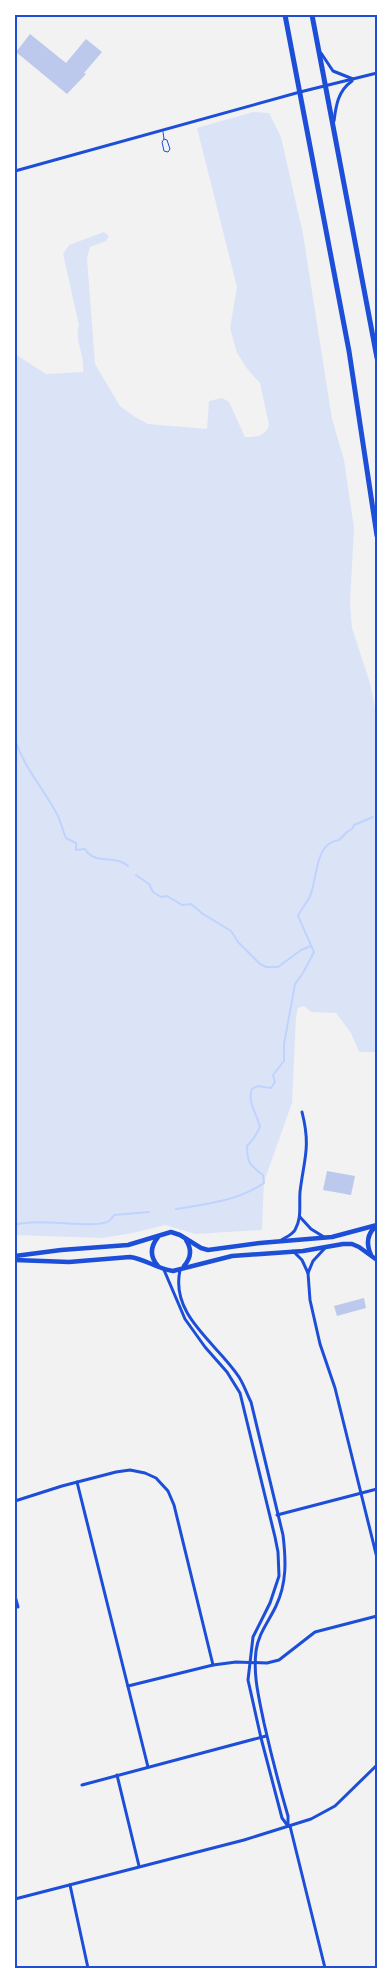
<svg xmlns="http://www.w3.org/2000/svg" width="392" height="1983" font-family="'Fira Sans Condensed',sans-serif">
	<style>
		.green { fill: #dbe4f7 }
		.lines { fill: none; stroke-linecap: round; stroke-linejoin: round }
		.stream { stroke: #bfd3fe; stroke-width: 2 }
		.building { fill: #bdc9ec }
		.service { stroke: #1d4ed8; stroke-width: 1 }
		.minor { stroke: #1d4ed8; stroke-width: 3 }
		.primary { stroke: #1d4ed8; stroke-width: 4.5 }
		.trunk { stroke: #1d4ed8; stroke-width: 5 }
		.neatline { fill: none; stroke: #1d4ed8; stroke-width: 2 }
	</style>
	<rect width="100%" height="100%" fill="#f2f2f2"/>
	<path class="green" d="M253,112L269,113L281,137L303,234L332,419L344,460L354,528L350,603L352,628L370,683L377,717V1052H359L351,1033L336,1013L311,1012L304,1006L298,1008L296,1017L292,1103L264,1182L262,1230L195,1234L165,1225L133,1233L102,1238L15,1235V354L46,374L83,372C85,355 74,340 79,325L63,254L69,245L104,232L109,236L106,241L90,247L87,258L95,364L120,406L135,417L148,424L207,429L209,401L222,398L229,402L245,437C256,437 265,437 269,425L260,383L248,370L237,353L230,328L237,287L197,128Z"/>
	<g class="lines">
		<g class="stream">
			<path d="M15,740C25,769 44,789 58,816C60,820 65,837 66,838C68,840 73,841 76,843V850L85,849C95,866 116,854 128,866"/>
			<path d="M136,875L149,884L153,892L161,897L167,896L182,905L191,904L203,914L231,931L238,942L260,964L266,967H278L301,950L311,946"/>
			<path d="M176,1209C208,1204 237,1201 264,1183L263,1175C250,1165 247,1163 247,1146L254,1138L260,1127C257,1114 247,1102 252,1089L258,1086L271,1088L275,1082L273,1075L284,1061V1044L295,984L303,973L314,952L298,916C301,909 307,903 310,896C318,878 314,843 339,840L347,832L352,829L354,825L373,817"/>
			<path d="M15,1225C39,1217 93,1230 109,1221C110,1220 114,1216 114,1215L149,1212"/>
		</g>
	</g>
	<g class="building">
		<path d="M30,34L66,63L86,39L102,52L84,73L86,74L67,94L16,52Z"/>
		<path d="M327,1171L355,1176L351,1195L323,1190Z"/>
		<path d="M364,1298L366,1308L337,1316L334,1306Z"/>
	</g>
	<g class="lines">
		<path class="service" d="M163,132L164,139L162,142L164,151L168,152L170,149L167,140L164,139"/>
		<g class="minor">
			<path d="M321,53L333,71L353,79"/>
			<path d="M334,121C336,105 338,91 352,81"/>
			<path d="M15,171L300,92L377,73"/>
			<path d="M300,1217L311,1229L324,1237"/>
			<path d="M280,1241C284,1238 292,1235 295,1230C302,1218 299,1206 300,1192C304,1159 311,1147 302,1112"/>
			<path d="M325,1248L313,1261L308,1273L310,1300L320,1344L335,1388L377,1558"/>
			<path d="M293,1251L302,1260L308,1273"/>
			<path d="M164,1270L185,1319L205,1347L227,1372L240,1393L275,1537L278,1552L279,1576L270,1603L253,1637L248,1680L261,1738L282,1818L288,1826"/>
			<path d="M180,1270C170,1316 217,1343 239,1377C244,1385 247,1394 251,1402L283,1535C286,1560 287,1583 276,1606C269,1621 258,1634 256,1651C253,1676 259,1698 264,1723C271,1754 279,1785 288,1816V1826"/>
			<path d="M77,1482L148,1767"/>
			<path d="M15,1501L62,1486L116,1472L130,1470L145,1473L156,1478L168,1491L174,1505L213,1665"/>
			<path d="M277,1515L377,1489"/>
			<path d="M15,1596L18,1607"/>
			<path d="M128,1686L213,1665L236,1662L267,1663L279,1660L315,1632L377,1616"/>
			<path d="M117,1775L139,1866"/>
			<path d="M82,1785L266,1736"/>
			<path d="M290,1826L325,1968"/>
			<path d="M70,1885L88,1968"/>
			<path d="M15,1899L244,1840L311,1819L335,1806L377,1765"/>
		</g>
		<g class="primary">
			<path d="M158,1237C150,1247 150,1257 158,1266"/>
			<path d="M371,1255C366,1244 367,1234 376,1226"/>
			<path d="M15,1256L61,1250L128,1245L171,1232L180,1235L201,1248L208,1250L260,1243L332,1237L377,1225"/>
			<path d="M15,1260L69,1262L130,1257C145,1259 158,1269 173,1271L232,1256L303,1251L343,1244H352L359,1247L377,1260"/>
			<path d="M184,1266C191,1258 192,1249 186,1240"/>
		</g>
		<g class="trunk">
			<path d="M285,15L349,351L377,536"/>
			<path d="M312,15L377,358"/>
		</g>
	</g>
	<rect width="392" height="1983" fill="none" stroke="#ffffff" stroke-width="32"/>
	<rect x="16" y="16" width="360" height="1951" class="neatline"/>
</svg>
